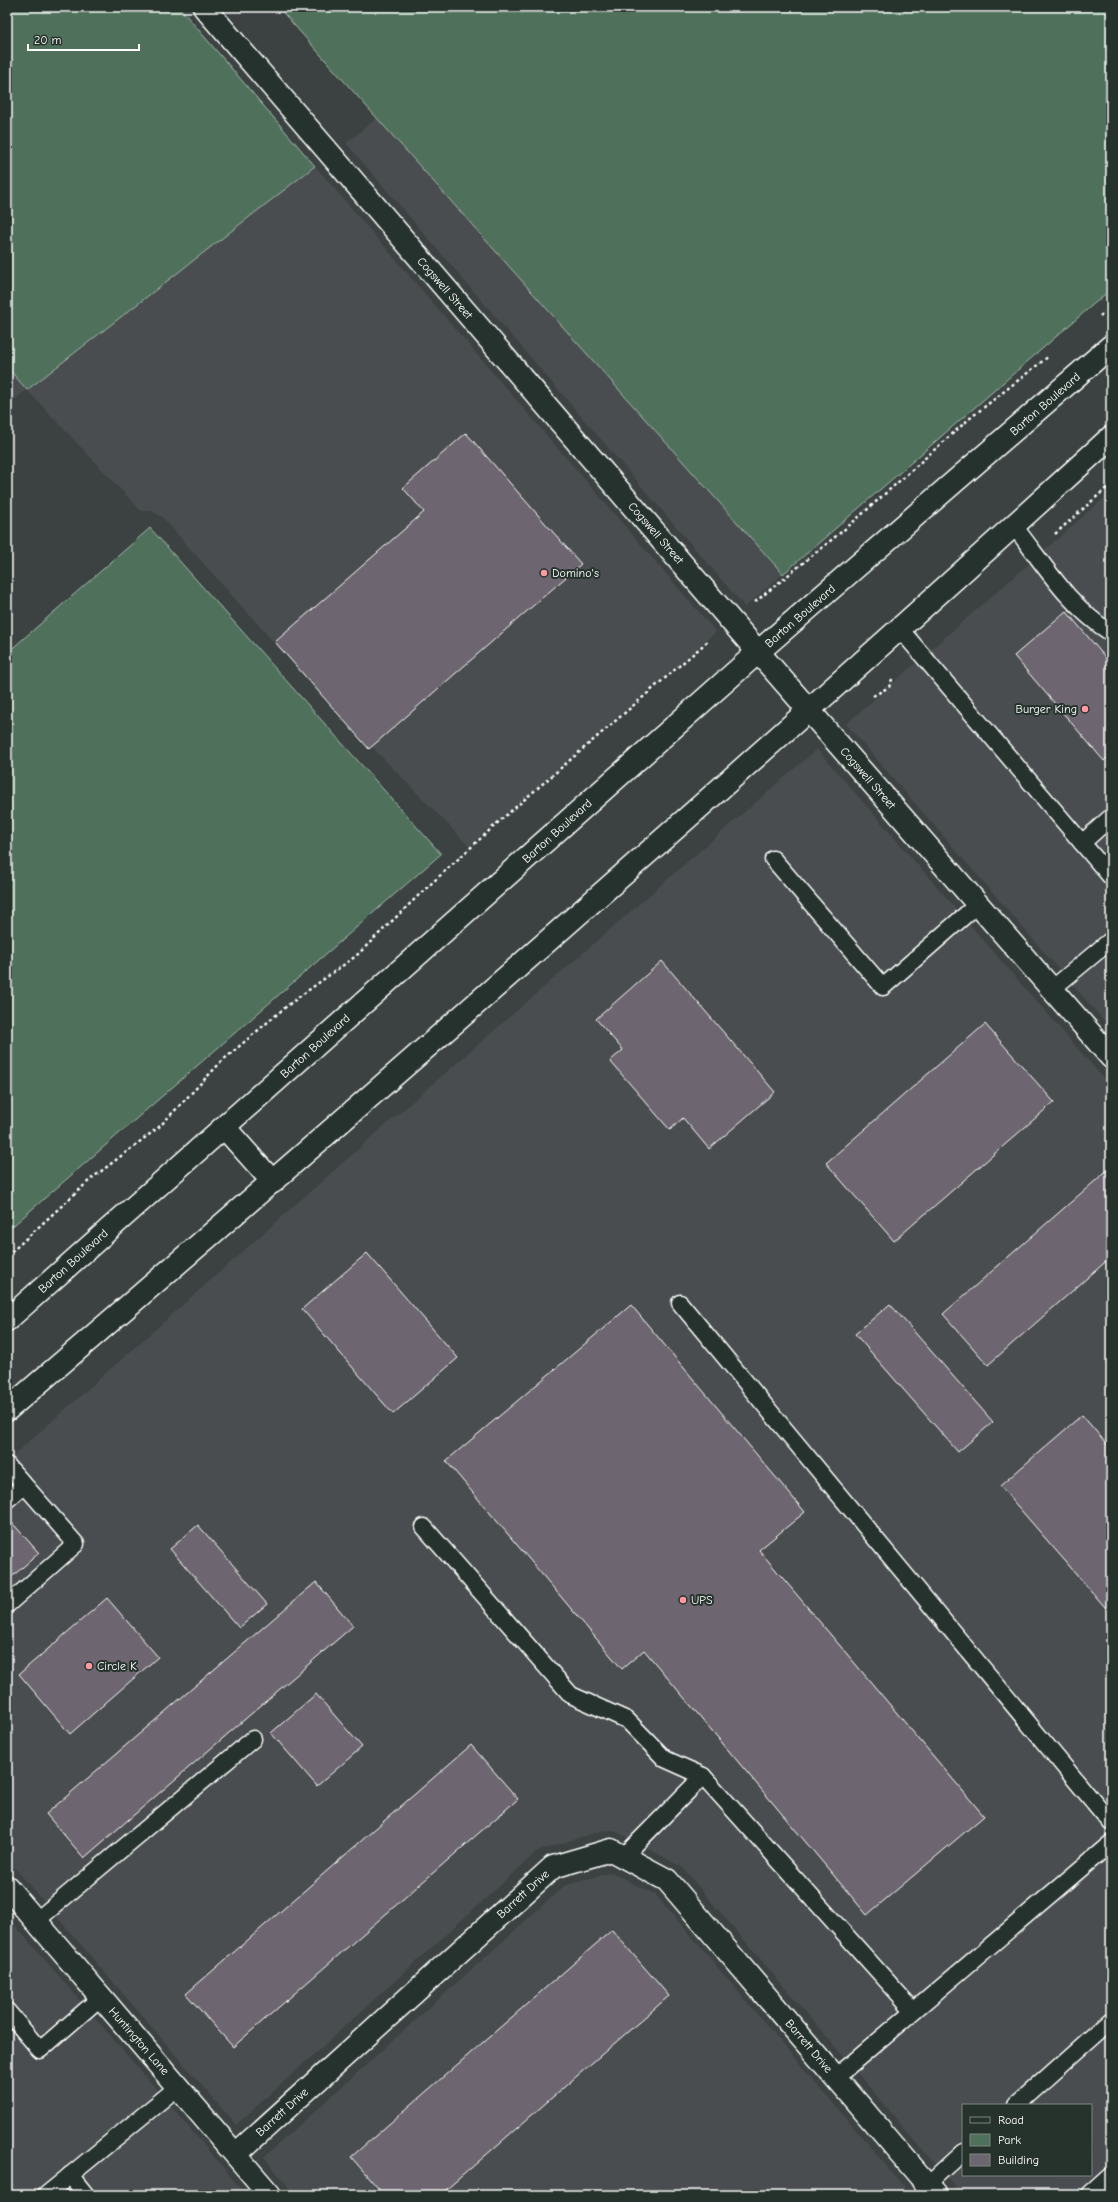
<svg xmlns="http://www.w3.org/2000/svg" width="1118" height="2202" font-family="'Comic Neue',sans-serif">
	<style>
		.built { fill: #4a4d4f; fill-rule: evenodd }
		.green { fill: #4f715c; stroke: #a7b8ae }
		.building { fill: #6d6670; stroke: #fff }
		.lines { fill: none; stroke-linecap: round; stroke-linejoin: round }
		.lane-casing { stroke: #fff; stroke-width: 19 }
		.street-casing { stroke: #fff; stroke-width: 25 }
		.secondary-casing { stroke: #fff; stroke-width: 25 }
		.path { stroke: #fff; stroke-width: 2.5; stroke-dasharray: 3 3; stroke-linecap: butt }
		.lane { stroke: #26332d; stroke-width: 16 }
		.street { stroke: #26332d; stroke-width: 22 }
		.secondary { stroke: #26332d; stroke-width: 22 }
		.poi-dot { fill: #ff9aa2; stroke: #26332d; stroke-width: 1.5 }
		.labels { text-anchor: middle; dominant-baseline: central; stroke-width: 4; stroke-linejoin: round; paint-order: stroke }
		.street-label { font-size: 12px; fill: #fff; stroke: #26332d }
		.poi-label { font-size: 12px; fill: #fff; stroke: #26332d; text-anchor: start }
	</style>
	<rect width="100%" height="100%" fill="#3b4241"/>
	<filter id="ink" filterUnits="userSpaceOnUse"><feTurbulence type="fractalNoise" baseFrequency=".025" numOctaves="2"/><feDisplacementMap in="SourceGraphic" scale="8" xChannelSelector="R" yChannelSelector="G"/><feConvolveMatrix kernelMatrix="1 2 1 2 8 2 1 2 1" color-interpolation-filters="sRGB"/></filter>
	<g filter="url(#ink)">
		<g class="built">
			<path d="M377,118L783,574L745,607L346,143Z"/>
			<path d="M315,166L716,632L469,846L320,694L162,517L152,511H141L27,390L7,405V367L27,390Z"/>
			<path d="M1111,492V1029L846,724Z"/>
			<path d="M817,749L1111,1087V2195H961L682,1867L617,1832L603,1830L538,1851L236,2125L7,1859V1461L365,1143ZM963,2105H1091V2175H963Z"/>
			<path d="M611,1872L656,1895L911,2195H295L264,2157L564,1886Z"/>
			<path d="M7,1916L165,2099L246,2195H7Z"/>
		</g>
		<g class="green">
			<path d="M7,7H179L315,166L27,390L7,367Z"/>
			<path d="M278,7H1111V289L783,574Z"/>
			<path d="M150,528L441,854L7,1231V653Z"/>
		</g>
		<g class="building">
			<path d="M466,433L581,564L369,749L275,642L424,512L403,488Z"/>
			<path d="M1066,611L1111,664V754L1104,761L1014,656Z"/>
			<path d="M662,961L775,1092L709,1149L683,1118L670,1130L610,1061L623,1050L596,1019Z"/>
			<path d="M985,1024L1054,1102L894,1241L826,1163Z"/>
			<path d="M1111,1167V1257L988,1365L943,1314Z"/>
			<path d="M367,1253L458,1358L393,1414L302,1309Z"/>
			<path d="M890,1304L993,1422L958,1452L855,1334Z"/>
			<path d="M631,1305L805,1512L759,1550L984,1816L867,1915L644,1650L622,1669L446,1461Z"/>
			<path d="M1082,1415L1111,1449V1614L1000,1486Z"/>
			<path d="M7,1517L39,1553L7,1581Z"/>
			<path d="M198,1525L267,1604L239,1628L170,1549Z"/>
			<path d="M316,1582L353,1626L84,1858L46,1814Z"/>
			<path d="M107,1598L158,1657L70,1734L19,1674Z"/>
			<path d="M316,1694L362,1747L317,1786L271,1733Z"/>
			<path d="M471,1745L518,1799L233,2047L186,1994Z"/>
			<path d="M612,1930L669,1996L440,2195H384L351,2157Z"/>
		</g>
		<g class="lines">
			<g class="lane-casing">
				<g id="lane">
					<path d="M1014,526C1043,563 1070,608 1111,633"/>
					<path d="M900,629L1111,877"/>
					<path d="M1082,843L1111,817"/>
					<path d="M773,859L883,987L978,904"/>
					<path d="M1052,989L1111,940"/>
					<path d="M680,1303L1111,1823"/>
					<path d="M7,1465L76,1544L7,1605"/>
					<path d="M7,1500L24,1485"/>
					<path d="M424,1527L571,1695L627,1720L665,1759L703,1776L913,2010"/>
					<path d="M623,1857L703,1776"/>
					<path d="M36,1921L253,1739"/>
					<path d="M7,2011L40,2050L101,1997"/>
					<path d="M836,2077L1111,1843"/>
					<path d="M1016,2105L1111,2020"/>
					<path d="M70,2175L86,2195"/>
					<path d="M927,2185L963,2152"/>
					<path d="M46,2195L179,2086"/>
					<path d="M1090,2195L1111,2176"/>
				</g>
			</g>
			<g class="street-casing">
				<g id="street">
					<path d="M204,7L732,622L1111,1057"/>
					<path d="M7,1887L270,2195"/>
					<path d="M236,2154L553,1867L611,1850L667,1880L936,2195"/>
				</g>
			</g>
			<g class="secondary-casing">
				<g id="secondary">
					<path d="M224,1127L273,1182"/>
					<path d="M7,1320L758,652L1111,346"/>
					<path d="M7,1410C379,1091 749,768 1111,437"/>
				</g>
			</g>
			<g class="path">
				<path d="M1100,316L1111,307"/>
				<path d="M1055,534L1111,484"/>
				<path d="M755,602L851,524L969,419L1049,356"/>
				<path d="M873,696L889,687L893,677"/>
				<path d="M7,1256L91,1179L159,1127L223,1060L288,1005L356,956L421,893L503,818L708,641"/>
			</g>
			<use href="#lane" class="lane"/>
			<use href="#street" class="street"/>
			<use href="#secondary" class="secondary"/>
		</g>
	</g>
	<g class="poi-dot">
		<circle cx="544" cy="573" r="4"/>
		<circle cx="1085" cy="709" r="4"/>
		<circle cx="683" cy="1600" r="4"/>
		<circle cx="89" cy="1666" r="4"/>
	</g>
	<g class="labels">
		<g class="street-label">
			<text transform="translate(445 288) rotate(49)">Cogswell Street</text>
			<text transform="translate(1045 404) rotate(-41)">Barton Boulevard</text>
			<text transform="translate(656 533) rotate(49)">Cogswell Street</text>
			<text transform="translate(800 616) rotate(-41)">Barton Boulevard</text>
			<text transform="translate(868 778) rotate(49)">Cogswell Street</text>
			<text transform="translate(557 831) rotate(-42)">Barton Boulevard</text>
			<text transform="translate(315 1046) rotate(-42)">Barton Boulevard</text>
			<text transform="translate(73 1261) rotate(-42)">Barton Boulevard</text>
			<text transform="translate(523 1894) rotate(-42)">Barrett Drive</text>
			<text transform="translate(139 2041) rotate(49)">Huntington Lane</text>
			<text transform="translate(809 2046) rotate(50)">Barrett Drive</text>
			<text transform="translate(282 2112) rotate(-42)">Barrett Drive</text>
		</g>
		<g class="poi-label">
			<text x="552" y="573">Domino's</text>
			<text x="1077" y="709" text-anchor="end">Burger King</text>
			<text x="691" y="1600">UPS</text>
			<text x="97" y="1666">Circle K</text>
		</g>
	</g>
	<rect width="1118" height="2202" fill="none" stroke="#26332d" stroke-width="24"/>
	<rect x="12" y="12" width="1094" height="2178" fill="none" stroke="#fff" stroke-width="1.5" filter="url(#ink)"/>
	<rect x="962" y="2104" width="130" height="72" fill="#26332d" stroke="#7d8581"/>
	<rect x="970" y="2117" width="20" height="6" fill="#26332d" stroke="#7d8581"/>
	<text x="998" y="2124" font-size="12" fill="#ffffff">Road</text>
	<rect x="970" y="2134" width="20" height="12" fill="#4f715c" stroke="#7d8581"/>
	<text x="998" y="2144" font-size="12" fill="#ffffff">Park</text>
	<rect x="970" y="2154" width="20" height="12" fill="#6d6670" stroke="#7d8581"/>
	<text x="998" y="2164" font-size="12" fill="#ffffff">Building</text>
	<path d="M28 44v6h111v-6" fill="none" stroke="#ffffff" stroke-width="2"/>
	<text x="34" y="44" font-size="12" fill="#ffffff" stroke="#26332d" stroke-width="3" paint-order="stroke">20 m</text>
</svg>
